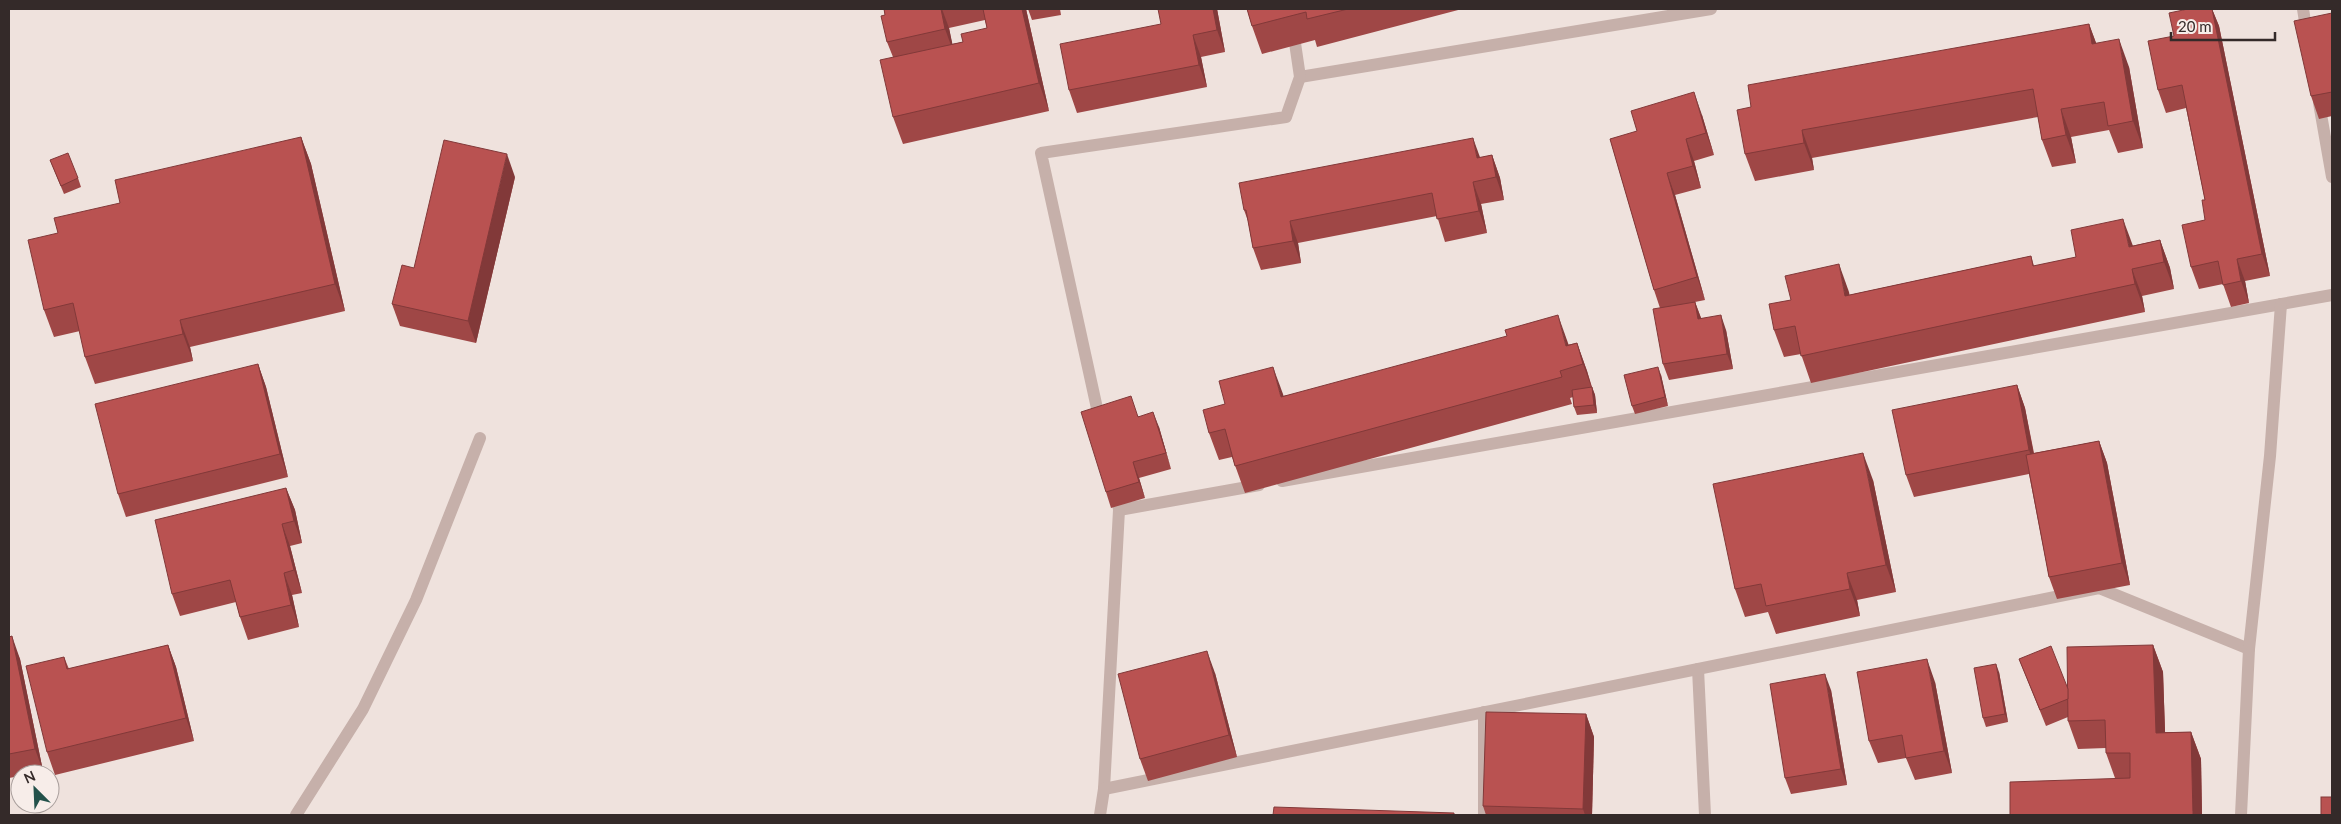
<svg xmlns="http://www.w3.org/2000/svg" width="2341" height="824" font-family="Lato,sans-serif">
	<style>
		.lines { fill: none; stroke-linecap: round; stroke-linejoin: round }
		.street { stroke: #c6b0aa; stroke-width: 12 }
		.wall { fill: #9f4746; fill-rule: evenodd }
		.shaded-wall { fill: #823939 }
		.building { fill: #b95251; stroke: #823939 }
	</style>
	<rect width="100%" height="100%" fill="#efe2dd"/>
	<g class="lines">
		<g class="street">
			<path d="M2303,9L2307,34"/>
			<path d="M1300,77L1711,9"/>
			<path d="M2319,103L2332,177"/>
			<path d="M1100,422L1041,153L1286,117L1300,77L1290,9"/>
			<path d="M1282,481L2332,295"/>
			<path d="M1119,510L1259,485"/>
			<path d="M1698,669L1705,815"/>
			<path d="M1104,789L1119,510L1118,503"/>
			<path d="M296,815L363,709L416,600L480,438"/>
			<path d="M1100,815L1104,789L2099,588L2249,649"/>
			<path d="M1484,815V712"/>
			<path d="M2241,815L2249,649L2270,456L2281,304"/>
		</g>
	</g>
	<g class="wall">
		<path d="M884,9H1026L1049,111L903,144L893,117V57L887,42L885,15ZM985,20L987,28L963,42L952,44L949,28Z"/>
		<path d="M1028,9H1060L1061,15L1032,20Z"/>
		<path d="M1217,9L1225,52L1201,57L1207,87L1077,113L1069,90L1161,24Z"/>
		<path d="M1247,9H1462L1317,47L1315,40L1262,54L1252,26Z"/>
		<path d="M2188,9H2212L2219,26L2270,276L2245,281L2249,303L2231,307L2223,284L2199,289L2191,267L2205,220V200L2186,108L2166,113L2158,90L2174,36Z"/>
		<path d="M2332,13V116L2319,119L2311,96Z"/>
		<path d="M2089,24L2096,43L2129,67L2143,148L2118,153L2109,130L2071,137L2076,163L2052,167L2042,140L2038,117L1812,158L1814,170L1755,181L1745,154L1751,107Z"/>
		<path d="M1702,115L1714,155L1694,161L1701,188L1675,195L1705,300L1695,302L1701,318L1726,330L1733,369L1669,380L1663,364L1660,308L1654,290L1610,139Z"/>
		<path d="M301,137L311,164L345,311L190,347L193,361L95,384L85,357L80,331L54,337L44,310L58,233L120,203Z"/>
		<path d="M1492,155L1500,178L1504,200L1481,204L1487,233L1445,242L1437,216L1298,243L1301,263L1261,270L1253,248L1248,221L1244,210Z"/>
		<path d="M50,160L78,178L81,187L64,194Z"/>
		<path d="M515,177L476,343L400,326L392,304L414,268Z"/>
		<path d="M2160,240L2170,268L2174,289L2142,296L2145,312L1811,383L1801,354L1784,357L1774,330L1791,300L1849,292V295L2031,256L2034,266Z"/>
		<path d="M1577,343L1587,371L1592,387L1595,395L1597,413L1577,415L1574,407L1573,397L1570,398L1572,404L1245,493L1232,457L1219,460L1209,433L1283,396Z"/>
		<path d="M258,364L266,387L288,477L126,517L118,494Z"/>
		<path d="M1661,375L1668,406L1635,414L1632,406Z"/>
		<path d="M2017,385L2025,408L2034,453L2099,441L2107,463L2130,585L2057,599L2049,577L2029,474L1914,497L1906,475Z"/>
		<path d="M1138,416L1159,427L1171,469L1139,478L1145,498L1111,508L1106,492Z"/>
		<path d="M1873,480L1896,592L1857,600L1860,616L1776,634L1768,612L1745,617L1735,589Z"/>
		<path d="M286,488L295,510L302,543L290,546L302,593L292,595L299,627L248,640L240,617L236,602L180,616L172,594Z"/>
		<path d="M9,637L20,659L43,771L29,774H20V776L9,778Z"/>
		<path d="M168,645L176,667L194,741L55,775L47,752L64,657L69,669Z"/>
		<path d="M2153,645L2163,672L2165,732H2191L2201,759L2202,815L2115,778L2106,753V748L2078,749L2068,721V717L2046,726L2019,659L2068,689Z"/>
		<path d="M1999,672L2008,722L1986,727L1983,718Z"/>
		<path d="M1215,673L1237,757L1148,781L1140,759Z"/>
		<path d="M1935,682L1952,773L1915,780L1906,758L1878,763L1869,741Z"/>
		<path d="M1831,690L1847,785L1791,794L1785,778Z"/>
		<path d="M1586,714L1594,737L1592,815H1486L1483,806Z"/>
	</g>
	<g class="shaded-wall">
		<path d="M941,9H942L949,28L955,56L945,29Z"/>
		<path d="M1022,9H1026L1049,111L1039,83Z"/>
		<path d="M1213,9H1217L1225,52L1217,30Z"/>
		<path d="M2212,9L2219,26L2270,276L2262,254Z"/>
		<path d="M2089,24L2099,51L2092,44Z"/>
		<path d="M1193,35L1201,57L1207,87L1199,65Z"/>
		<path d="M2119,39L2129,67L2143,148L2133,121Z"/>
		<path d="M1694,92L1702,115L1714,155L1706,133Z"/>
		<path d="M2061,109L2071,137L2076,163L2066,135Z"/>
		<path d="M1802,130L1812,158L1814,170L1804,143Z"/>
		<path d="M301,137L311,164L345,311L335,284Z"/>
		<path d="M1473,138L1481,160L1485,180L1477,158Z"/>
		<path d="M1686,139L1694,161L1701,188L1693,166Z"/>
		<path d="M507,154L515,177L476,343L468,321Z"/>
		<path d="M1492,155L1500,178L1504,200L1496,177Z"/>
		<path d="M1667,173L1675,195L1705,300L1697,277Z"/>
		<path d="M1473,182L1481,204L1487,233L1479,211Z"/>
		<path d="M2123,219L2133,246L2129,247Z"/>
		<path d="M1290,221L1298,243L1301,263L1293,241Z"/>
		<path d="M2160,240L2170,268L2174,289L2164,262Z"/>
		<path d="M2237,259L2245,281L2249,303L2241,281Z"/>
		<path d="M1839,264L1849,292L1855,323L1845,296Z"/>
		<path d="M2132,269L2142,296L2145,312L2135,284Z"/>
		<path d="M1695,302L1701,318L1698,319Z"/>
		<path d="M1558,315L1568,343L1575,367L1566,346Z"/>
		<path d="M1721,315L1726,330L1733,369L1727,354Z"/>
		<path d="M180,320L190,347L193,361L183,334Z"/>
		<path d="M1577,343L1587,371L1593,392L1583,364Z"/>
		<path d="M258,364L266,387L288,477L280,454Z"/>
		<path d="M1273,367L1283,394L1291,424L1281,397Z"/>
		<path d="M1658,367L1661,375L1668,406L1665,397Z"/>
		<path d="M2017,385L2025,408L2037,472L2029,450Z"/>
		<path d="M1592,387L1595,395L1597,413L1594,405Z"/>
		<path d="M1153,412L1159,427L1171,469L1166,453Z"/>
		<path d="M2099,441L2107,463L2130,585L2122,563Z"/>
		<path d="M1863,453L1873,480L1896,592L1886,565Z"/>
		<path d="M1133,462L1139,478L1145,498L1139,482Z"/>
		<path d="M286,488L295,510L302,543L294,521Z"/>
		<path d="M282,524L290,546L302,593L294,570Z"/>
		<path d="M284,573L292,595L299,627L291,605Z"/>
		<path d="M1847,573L1857,600L1860,616L1850,589Z"/>
		<path d="M12,636L20,659L43,771L35,749Z"/>
		<path d="M168,645L176,667L194,741L186,718Z"/>
		<path d="M2153,645L2163,672L2166,760L2156,733Z"/>
		<path d="M1207,651L1215,673L1237,757L1229,735Z"/>
		<path d="M1927,659L1935,682L1952,773L1944,751Z"/>
		<path d="M1996,664L1999,672L2008,722L2005,714Z"/>
		<path d="M1825,674L1831,690L1847,785L1841,769Z"/>
		<path d="M1586,714L1594,737L1592,815H1585L1583,809Z"/>
		<path d="M2191,732L2201,759L2202,815H2193Z"/>
	</g>
	<g class="building">
		<path d="M884,9H941L945,29L887,42L881,16L885,15Z"/>
		<path d="M983,9H1022L1039,83L893,117L880,60L963,42L961,34L987,28Z"/>
		<path d="M1158,9H1213L1217,30L1193,35L1199,65L1069,90L1060,44L1161,24Z"/>
		<path d="M1247,9H1348L1307,19L1306,12L1252,26Z"/>
		<path d="M2188,9H2212L2262,254L2237,259L2241,281L2223,285L2218,261L2191,267L2182,225L2205,220L2202,200H2205L2182,85L2158,90L2148,41L2174,36L2169,13Z"/>
		<path d="M2332,13V92L2311,96L2294,21Z"/>
		<path d="M2089,24L2092,44L2119,39L2133,121L2108,126L2104,102L2061,109L2066,135L2042,140L2033,89L1802,130L1804,143L1745,154L1737,110L1751,107L1748,85Z"/>
		<path d="M1694,92L1706,133L1686,139L1693,166L1667,173L1697,277L1654,290L1610,139L1637,131L1631,111Z"/>
		<path d="M301,137L335,284L180,320L183,334L85,357L73,303L44,310L28,240L58,233L54,218L120,203L115,180Z"/>
		<path d="M1473,138L1477,158L1492,155L1496,177L1473,182L1479,211L1437,219L1432,193L1290,221L1293,241L1253,248L1246,210H1244L1239,183Z"/>
		<path d="M444,140L507,154L468,321L392,304L402,265L414,268Z"/>
		<path d="M68,153L78,178L61,186L50,160Z"/>
		<path d="M2123,219L2129,247L2160,240L2164,262L2132,269L2135,284L1801,356L1795,326L1774,330L1769,304L1791,300L1785,276L1839,264L1845,296L2031,256L2033,266L2076,257L2071,230Z"/>
		<path d="M1695,302L1698,319L1721,315L1727,354L1663,364L1653,309Z"/>
		<path d="M1558,315L1566,346L1577,343L1583,364L1560,371L1562,377L1235,466L1225,429L1209,433L1203,410L1225,404L1219,381L1273,367L1281,397L1507,336L1505,330Z"/>
		<path d="M258,364L280,454L118,494L95,404Z"/>
		<path d="M1658,367L1665,397L1632,406L1624,375Z"/>
		<path d="M2017,385L2029,450L1906,475L1892,410Z"/>
		<path d="M1592,387L1594,405L1574,407L1572,390Z"/>
		<path d="M1131,396L1138,417L1153,412L1166,453L1133,462L1139,482L1106,492L1081,412Z"/>
		<path d="M2099,441L2122,563L2049,577L2026,455Z"/>
		<path d="M1863,453L1886,565L1847,573L1850,589L1766,606L1761,584L1735,589L1713,484Z"/>
		<path d="M286,488L294,521L282,524L294,570L284,573L291,605L240,617L230,580L172,594L155,520Z"/>
		<path d="M12,636L35,749L9,754V637Z"/>
		<path d="M168,645L186,718L47,752L26,666L64,657L67,669Z"/>
		<path d="M2153,645L2156,733L2191,732L2193,815H2010V782L2130,778V753H2106L2105,720L2068,721L2067,647Z"/>
		<path d="M2051,646L2068,689V699L2040,710L2019,659Z"/>
		<path d="M1207,651L1229,735L1140,759L1118,674Z"/>
		<path d="M1927,659L1944,751L1906,758L1902,735L1869,741L1857,672Z"/>
		<path d="M1996,664L2005,714L1983,718L1974,668Z"/>
		<path d="M1825,674L1841,769L1785,778L1770,684Z"/>
		<path d="M1486,712L1586,714L1583,809L1483,806Z"/>
		<rect x="2321" y="797" width="11" height="18"/>
		<path d="M1274,807L1454,813V815H1273Z"/>
	</g>
	<rect width="2341" height="824" fill="none" stroke="#342a29" stroke-width="20"/>
	<g transform="translate(35 789) rotate(336)"><circle r="24" fill="#f7ede9" stroke="#a99f9c"/>
	<path d="M0-4L9 19L0 12L-9 19Z" fill="#23514a"/>
	<text y="-8" font-size="14" font-weight="bold" text-anchor="middle" fill="#342a29">N</text>
	</g>
	<path d="M2171 32v8h104v-8" fill="none" stroke="#342a29" stroke-width="2.5"/>
	<text x="2178" y="32" font-size="15" fill="#342a29" stroke="#f7ede9" stroke-width="4" paint-order="stroke">20 m</text>
</svg>
